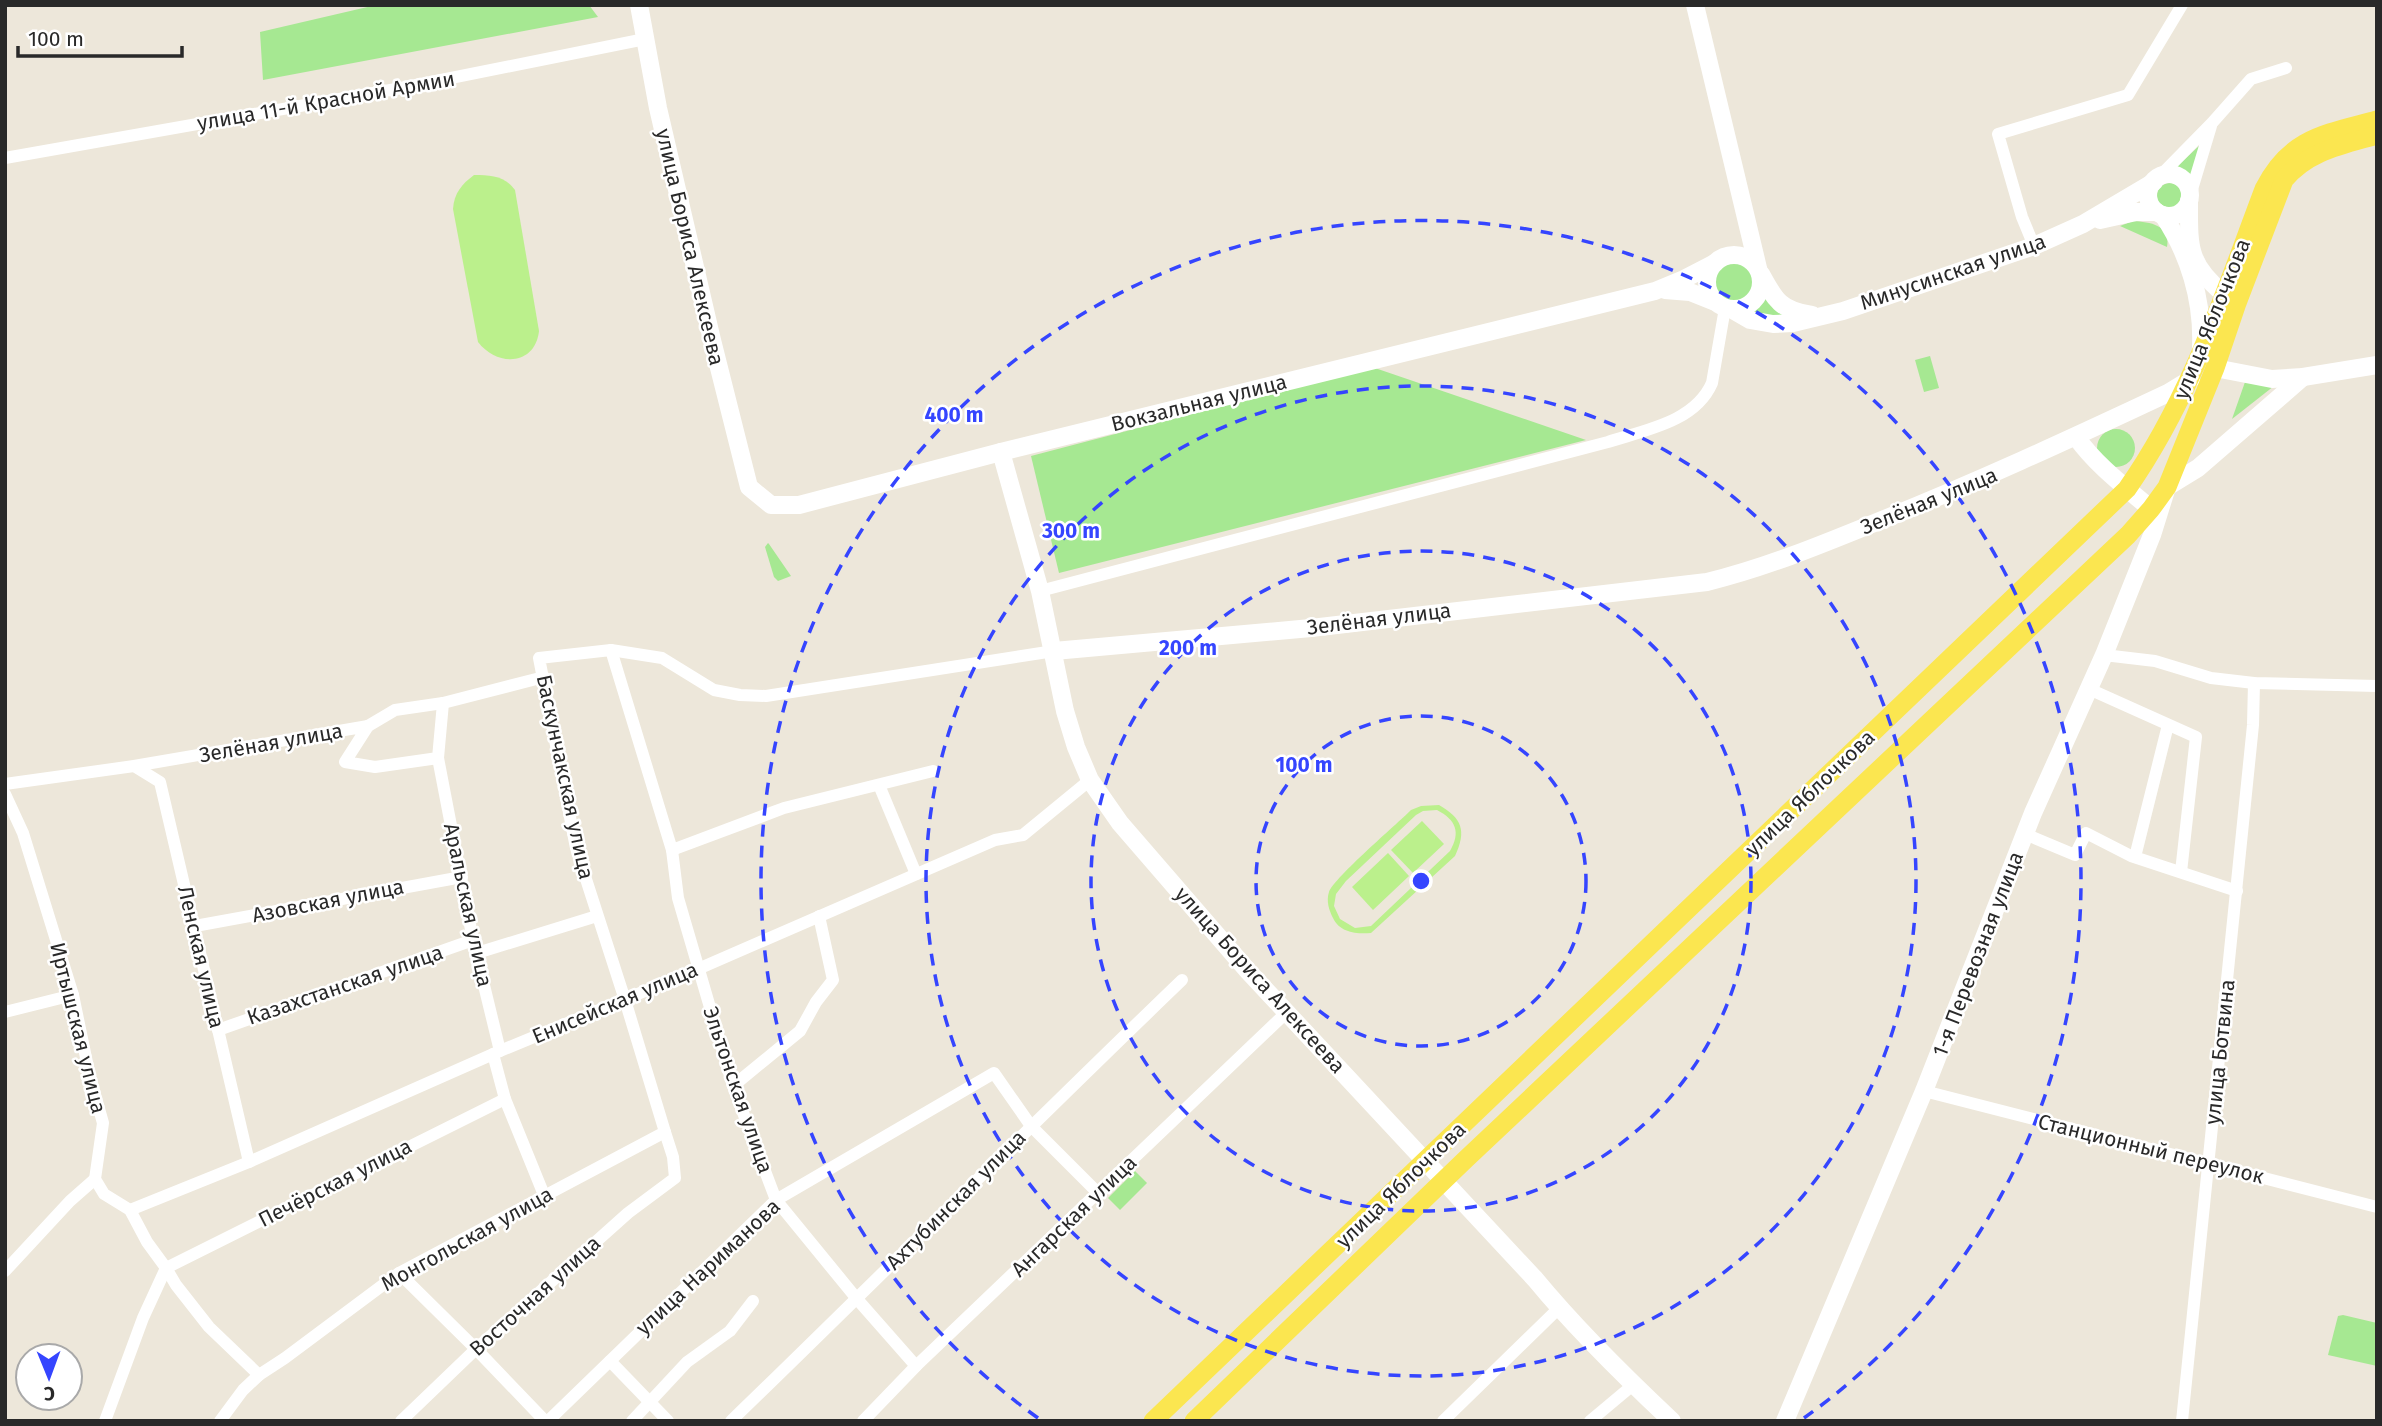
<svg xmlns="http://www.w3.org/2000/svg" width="2382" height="1426" font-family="'Fira Sans',sans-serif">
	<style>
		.green { fill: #a6e892 }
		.pitch { fill: #bbf08c; fill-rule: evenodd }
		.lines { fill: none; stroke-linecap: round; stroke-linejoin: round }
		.street { stroke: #fff; stroke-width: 12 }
		.secondary { stroke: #fff; stroke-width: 18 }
		.primary { stroke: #fbe650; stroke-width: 19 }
		.ring { fill: none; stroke: #3545ff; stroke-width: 3.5; stroke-dasharray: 12 9 }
		.labels { text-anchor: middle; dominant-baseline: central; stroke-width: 5; stroke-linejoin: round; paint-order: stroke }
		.street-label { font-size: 21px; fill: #292929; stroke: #fff }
		.centre { fill: #3545ff; stroke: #fff; stroke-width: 3.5 }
		.ring-label { font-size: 21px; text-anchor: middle; font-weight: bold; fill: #3545ff; stroke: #fff; stroke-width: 5; stroke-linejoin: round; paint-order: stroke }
	</style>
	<rect width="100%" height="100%" fill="#ede7da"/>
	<g class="green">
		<path d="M376,5H589L598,17L263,80L260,32Z"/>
		<path d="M2200,145L2191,182L2179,173L2171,172Z"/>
		<circle cx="2170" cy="196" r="13"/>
		<path d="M2133,221C2150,222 2171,225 2167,247L2120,226Z"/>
		<circle cx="1735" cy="282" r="20"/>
		<path d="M1767,292L1799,319L1748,314L1760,305Z"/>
		<path d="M1930,356L1939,388L1924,392L1915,360Z"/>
		<path d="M1372,367L1586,440L1059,573L1031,456Z"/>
		<path d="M2245,382L2274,386L2232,419Z"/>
		<circle cx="2116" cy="448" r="19"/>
		<path d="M768,543L769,544L791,576L778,581L774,577L765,547Z"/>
		<path d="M1135,1171L1147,1183L1120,1210L1108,1198Z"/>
		<path d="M2343,1315L2377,1323V1366L2328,1355L2338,1316Z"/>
	</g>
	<g class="pitch">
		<path d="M474,175C491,175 505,176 515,190L539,331C535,366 497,367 478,342L453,209C454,193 462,184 474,175Z"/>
		<path d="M1439,805C1462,818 1467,831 1455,856L1371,933C1357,934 1340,933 1333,918C1329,910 1326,901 1329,892C1335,877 1396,825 1411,810L1421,806ZM1437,810C1456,820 1461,832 1450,851L1371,926L1355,928L1340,919L1334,906L1336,894L1346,881L1416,815L1423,811Z"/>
		<path d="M1422,821L1444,844L1413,873L1391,850Z"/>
		<path d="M1388,853L1409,876L1373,910L1352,887Z"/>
	</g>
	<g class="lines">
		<g class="street">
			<path d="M5,158L396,89L645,39"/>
			<path d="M2158,178L2212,123L2251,79L2286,68"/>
			<path d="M2190,196L2211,126"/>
			<path d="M2034,246L2022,217L1998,134L2128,95L2182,5"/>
			<path d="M1040,591L1608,442C1645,430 1695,422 1712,383L1725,308"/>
			<path d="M611,650L672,850L678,898L733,1086L776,1200L857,1299L916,1366"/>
			<path d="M2104,655L2155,661L2211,678L2254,683L2377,686"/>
			<path d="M2089,689L2196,737L2181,872"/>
			<path d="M368,726L395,710L443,703"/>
			<path d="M438,758L473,940L500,1051"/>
			<path d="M134,766L160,782L249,1162"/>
			<path d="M5,784L134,766L368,726L345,762L375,767L438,758L443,703L544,677"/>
			<path d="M879,785L916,874"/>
			<path d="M5,794L23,833L73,995L90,1077L103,1123L95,1179L104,1194L130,1210L147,1242L166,1268L176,1285L209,1327L259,1375"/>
			<path d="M2025,834L2075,855L2086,833L2131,856L2237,891"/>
			<path d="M672,850L784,808L933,771"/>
			<path d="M2135,857L2168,725"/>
			<path d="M195,926L462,877"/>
			<path d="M477,953L597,916"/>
			<path d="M5,1012L73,995"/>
			<path d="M218,1030L473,940"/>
			<path d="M493,1054L505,1099L544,1195"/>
			<path d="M733,1086L800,1031L816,1002L833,980L819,916"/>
			<path d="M1924,1091L2377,1207"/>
			<path d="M130,1210L249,1162L500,1051L698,969L995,840L1023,835L1090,780"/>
			<path d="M5,1271L70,1201L95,1179"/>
			<path d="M399,1273L476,1349L545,1421"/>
			<path d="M610,1361L668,1421"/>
			<path d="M105,1421L143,1318L166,1268L505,1099"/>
			<path d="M220,1421L243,1390L259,1375L285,1358L399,1273L665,1132"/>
			<path d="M401,1421L476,1349L628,1213L675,1178L673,1157L665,1132L625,1000L576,848L539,658L611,650L662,658L714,690L740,695L766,696L1054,651"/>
			<path d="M548,1421L776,1200L994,1073L1031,1126L1098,1193"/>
			<path d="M632,1421L687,1362L730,1331L753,1301"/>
			<path d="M731,1421C882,1275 1030,1126 1182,980"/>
			<path d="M863,1421L916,1366L1287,1012"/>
			<path d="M1443,1421L1559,1308"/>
			<path d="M1590,1421L1633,1385"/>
			<path d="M2182,1421L2253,725L2254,683"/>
		</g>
		<g class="secondary">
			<path d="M639,5L658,108L712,340L749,487L771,505H799L1001,452L1655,291L1684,279L1715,263"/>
			<path d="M1695,5L1758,268"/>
			<circle cx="2169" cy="195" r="21"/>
			<path d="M2189,201C2189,246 2187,264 2224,294"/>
			<path d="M2163,215C2189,254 2203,300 2201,347"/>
			<path d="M2100,220L2136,212H2157"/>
			<circle cx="1734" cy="282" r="27"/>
			<path d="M1761,274C1775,300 1781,311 1812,315"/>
			<path d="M1665,290L1690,292L1715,302"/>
			<path d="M1731,309L1750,320L1773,324L1793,323L1843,311L2034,246L2083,224L2154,182"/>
			<path d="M2215,368L2272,379L2303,377L2377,365"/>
			<path d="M2076,437C2097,466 2124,486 2151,509"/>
			<path d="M1001,452L1040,591L1065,711L1076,747L1090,780L1120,823L1248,971L1535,1279C1577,1330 1624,1376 1672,1421"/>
			<path d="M1054,651L1311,628L1707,582C1764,568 1818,546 1872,524C1973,484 2070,439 2168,393L2191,379"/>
			<path d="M1785,1421L1924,1091L2033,813L2104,655L2152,535L2167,487L2198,468L2303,377"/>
		</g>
		<g class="primary">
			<path d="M1153,1421L2127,489C2191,398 2225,292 2264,189C2290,137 2326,134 2377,120"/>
			<path d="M1194,1421L1466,1159L2128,535L2151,509L2167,487L2215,368L2237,303L2284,180C2308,151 2342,145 2377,135"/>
		</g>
	</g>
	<g class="ring">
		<circle cx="1421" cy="881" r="165"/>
		<circle cx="1421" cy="881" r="330"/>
		<circle cx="1421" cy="881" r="495"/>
		<path d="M1038 1418A660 660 0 1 1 1804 1418"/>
	</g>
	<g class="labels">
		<g class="street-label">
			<text transform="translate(326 101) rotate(-10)">улица 11-й Красной Армии</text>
			<text transform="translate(690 247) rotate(77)">улица Бориса Алексеева</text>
			<text transform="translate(1953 272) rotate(-19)">Минусинская улица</text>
			<text transform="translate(2212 319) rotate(-68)">улица Яблочкова</text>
			<text transform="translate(1199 403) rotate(-14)">Вокзальная улица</text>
			<text transform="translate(1929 501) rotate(-22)">Зелёная улица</text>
			<text transform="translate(1379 619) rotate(-7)">Зелёная улица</text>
			<text transform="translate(271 743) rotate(-10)">Зелёная улица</text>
			<text transform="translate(565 777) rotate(78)">Баскунчакская улица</text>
			<text transform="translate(1810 793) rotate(-44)">улица Яблочкова</text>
			<text transform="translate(328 901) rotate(-11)">Азовская улица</text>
			<text transform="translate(468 905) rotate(78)">Аральская улица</text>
			<text transform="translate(1978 954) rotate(-69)">1-я Перевозная улица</text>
			<text transform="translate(201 957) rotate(77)">Ленская улица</text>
			<text transform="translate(1260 980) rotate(48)">улица Бориса Алексеева</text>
			<text transform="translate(345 985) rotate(-19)">Казахстанская улица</text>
			<text transform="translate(615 1003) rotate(-23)">Енисейская улица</text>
			<text transform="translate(78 1028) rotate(76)">Иртышская улица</text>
			<text transform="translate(2220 1052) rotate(-84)">улица Ботвина</text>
			<text transform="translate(738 1090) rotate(71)">Эльтонская улица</text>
			<text transform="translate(2151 1149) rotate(14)">Станционный переулок</text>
			<text transform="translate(335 1183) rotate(-27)">Печёрская улица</text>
			<text transform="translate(1401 1185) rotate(-44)">улица Яблочкова</text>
			<text transform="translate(956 1200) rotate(-45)">Ахтубинская улица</text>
			<text transform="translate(1074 1216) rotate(-44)">Ангарская улица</text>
			<text transform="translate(467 1239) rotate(-29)">Монгольская улица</text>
			<text transform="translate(708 1267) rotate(-43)">улица Нариманова</text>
			<text transform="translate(535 1296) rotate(-42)">Восточная улица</text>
		</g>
	</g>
	<circle cx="1421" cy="881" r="10" class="centre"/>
	<g class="ring-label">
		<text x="954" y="422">400 m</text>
		<text x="1071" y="538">300 m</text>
		<text x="1188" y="655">200 m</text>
		<text x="1304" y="772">100 m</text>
	</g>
	<rect width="2382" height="1426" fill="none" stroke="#292929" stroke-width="14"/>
	<g transform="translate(49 1377) rotate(179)"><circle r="33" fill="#ffffff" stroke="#a9a9a9" stroke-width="2"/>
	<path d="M0-5L12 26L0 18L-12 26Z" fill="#3545ff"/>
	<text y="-10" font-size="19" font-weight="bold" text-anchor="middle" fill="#292929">С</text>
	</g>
	<path d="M18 46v10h164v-10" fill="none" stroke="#292929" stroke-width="3.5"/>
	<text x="28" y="46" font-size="21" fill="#292929" stroke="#ffffff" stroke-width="5" paint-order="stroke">100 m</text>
</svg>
